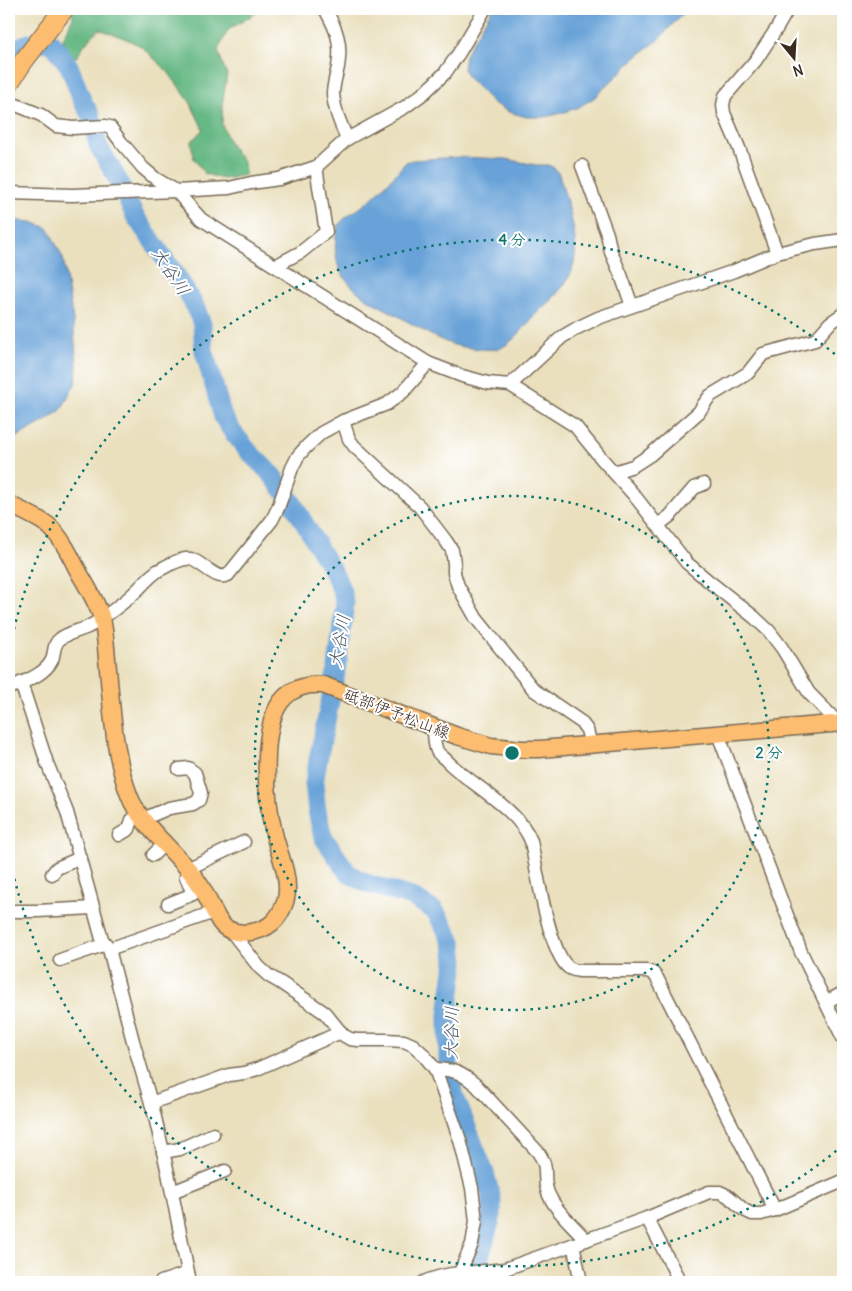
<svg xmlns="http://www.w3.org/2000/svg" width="852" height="1291" font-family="Delius,'Klee One',sans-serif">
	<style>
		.forest { fill: #66b884; stroke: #507151 }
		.water { fill: #68a2d8; stroke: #52667b }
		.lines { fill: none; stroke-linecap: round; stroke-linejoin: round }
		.river { stroke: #68a2d8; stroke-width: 19 }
		.minor-casing { stroke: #786a56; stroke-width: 15 }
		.major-casing { stroke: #786a56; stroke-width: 19 }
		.highway-casing { stroke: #786a56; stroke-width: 21 }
		.minor { stroke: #fff; stroke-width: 12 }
		.major { stroke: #fcbd6f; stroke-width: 16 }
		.highway { stroke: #fcbd6f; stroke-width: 19 }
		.ring { fill: none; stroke: #0f766e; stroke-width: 2.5; stroke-dasharray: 2.5 5 }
		.labels { text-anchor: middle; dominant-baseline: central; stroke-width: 4; stroke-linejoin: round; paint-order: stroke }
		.street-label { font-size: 16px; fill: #3b2a1e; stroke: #fff }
		.water-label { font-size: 18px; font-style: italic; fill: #4d5a68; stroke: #fff }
		.centre { fill: #0f766e; stroke: #fff; stroke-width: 2.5 }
		.ring-label { font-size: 15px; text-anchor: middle; font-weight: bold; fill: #0f766e; stroke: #fff; stroke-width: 4; stroke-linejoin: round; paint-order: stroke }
	</style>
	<rect width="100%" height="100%" fill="#fff"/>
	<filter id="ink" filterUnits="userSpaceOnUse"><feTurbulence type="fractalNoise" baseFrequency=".02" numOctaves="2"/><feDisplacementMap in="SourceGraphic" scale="10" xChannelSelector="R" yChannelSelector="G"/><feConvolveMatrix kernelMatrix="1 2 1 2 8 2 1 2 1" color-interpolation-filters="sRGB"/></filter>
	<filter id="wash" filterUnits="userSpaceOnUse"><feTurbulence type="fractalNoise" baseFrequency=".0096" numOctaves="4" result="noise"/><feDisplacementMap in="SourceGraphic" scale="20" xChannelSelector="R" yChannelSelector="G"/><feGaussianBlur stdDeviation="1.12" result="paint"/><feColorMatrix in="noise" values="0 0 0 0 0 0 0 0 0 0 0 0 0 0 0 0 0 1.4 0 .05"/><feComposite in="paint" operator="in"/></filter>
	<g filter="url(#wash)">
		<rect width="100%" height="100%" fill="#eae0be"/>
		<path class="forest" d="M72,9H260L259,11L228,30L218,51L227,75L223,99L222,124L229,142L244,163L245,175L224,179L205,174L194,159L191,142L203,129L190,102L168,72L141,46L124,38L99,29L84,45L77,57L68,55L63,39L73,17Z"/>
		<g class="water">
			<path d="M492,9H687L658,40L632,61L595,97L579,107L562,113L545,117H526L509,112L493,103L468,78L463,69L465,55Z"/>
			<path d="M459,157L506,159L536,165H549L554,168L559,174C567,205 585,246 569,277C561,292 546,304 534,316C526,326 510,346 498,349C491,351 461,347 454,345C432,338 413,324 393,313C382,307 368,301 358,292C351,286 345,279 341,272C335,261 334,243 337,231C339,220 349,215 357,210C376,197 391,179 406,162L413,160Z"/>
			<path d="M9,220L32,222L48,228L63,258L73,320L77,366L76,382L61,410L47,420L17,437L9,436Z"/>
		</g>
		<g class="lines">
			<path class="river" d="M9,55C23,41 33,41 52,43L69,66L83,102L91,116L98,145L118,180L135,216L178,278L195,306L202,324L204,351L223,417L232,431L249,452L272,475L292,502L336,577L341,589L345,603L337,668L319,755L314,784L317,811L323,837L348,873L366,883L412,897L435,911L445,928L453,944L455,961L448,1015V1060L455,1097L485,1173L492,1200V1215L479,1260L468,1282"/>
		</g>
	</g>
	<g filter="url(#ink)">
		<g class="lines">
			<g class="minor-casing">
				<g id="minor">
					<path d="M325,9C337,30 342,43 338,67C336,76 333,86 333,94C334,110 341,124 347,139"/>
					<path d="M9,102L41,115L56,126L73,128L105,126L110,127L121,142L143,168L156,179L176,191L201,219L428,363L462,376L488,383L510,385L575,426L601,458L634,495L687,563L711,583L754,617L769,631L782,648L809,693L843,728"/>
					<path d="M582,166L607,234L611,252L621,275L632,306"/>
					<path d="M9,193L72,195L176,191L229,188L251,183L279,179L316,167L347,139L405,107L424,93L445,73L459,53L485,9"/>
					<path d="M777,253L739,148L724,113L723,105L725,96L756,60L777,28L788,9"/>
					<path d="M275,266L301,252L326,232L316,167"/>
					<path d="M510,385L562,337L579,327L598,318L734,271L777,253L815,244L843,240"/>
					<path d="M343,421L349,439L354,446L420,507L446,541L452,550L454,563V573L458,586L476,618L534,690L581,722L587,730L591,745"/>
					<path d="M614,472L633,466L650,455L699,412L704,404L710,396L748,373L763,354L815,340L830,323L843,314"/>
					<path d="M658,525L670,516L694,488L704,484"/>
					<path d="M21,683L47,763L67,812L102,939L109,949L133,1041L154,1113L168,1173L190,1282"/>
					<path d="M9,688C23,682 45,675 52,660C55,652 53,644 60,639C67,633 79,631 88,627C92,625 97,622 101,619C112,611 124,603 134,593C142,586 149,576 159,570C167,566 182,557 191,559C203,563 216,581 228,575L272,520L278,508L292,468L298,456L307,446L321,433L343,421L387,404L403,392L428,363"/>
					<path d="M434,727C434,734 434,745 437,751C439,755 447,760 450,764C474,786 520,811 531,841C536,867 549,952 568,967C571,970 575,970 579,971H647L653,973L657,978L775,1210"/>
					<path d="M718,734L801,952L843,1038"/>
					<path d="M143,819L169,808L193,804L199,800L201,793L195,773L188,768L179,769"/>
					<path d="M119,835L129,829L132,820L140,814"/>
					<path d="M153,855L165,843"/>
					<path d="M187,869L244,842"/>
					<path d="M52,874L57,868L80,858"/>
					<path d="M168,904L193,894L186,877L191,873"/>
					<path d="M9,911H38L93,908"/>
					<path d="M231,931L259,967L269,976L281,983L325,1013L343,1035L350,1039L357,1040H386L404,1041L413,1045L422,1053L435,1069L460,1140L472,1188L476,1221L472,1244L456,1282"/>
					<path d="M109,949L214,912"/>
					<path d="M60,960L106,944"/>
					<path d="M826,1002L843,993"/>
					<path d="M435,1069C455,1070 460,1072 476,1085L538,1152C550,1169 542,1174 547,1190C553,1209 573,1225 586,1240"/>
					<path d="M151,1103L229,1075L244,1073L257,1069L341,1032"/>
					<path d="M163,1152L180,1149L213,1134"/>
					<path d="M172,1192L225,1171"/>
					<path d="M647,1218L680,1282"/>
					<path d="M573,1244L581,1282"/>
					<path d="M161,1282L188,1273"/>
					<path d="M424,1282C451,1270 476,1273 505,1269L647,1218L709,1192H720L728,1196L744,1210L752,1214H761L775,1210L843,1181"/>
				</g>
			</g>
			<g class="major-casing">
				<path id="major" d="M9,504C20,510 39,518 49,526C61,537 69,553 76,567C85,584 97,601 102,619C106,635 106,652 108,669C112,711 114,755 129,795C141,827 176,851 196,879C206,892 211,908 220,922C231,938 259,934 272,923C281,915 287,901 287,890C288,871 278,852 274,833C266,801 259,722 285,697C295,687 310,684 323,685L457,736L491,746L522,749H540L843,723"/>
			</g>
			<g class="highway-casing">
				<path id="highway" d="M9,83L25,59L64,9"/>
			</g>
			<use href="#minor" class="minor"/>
			<use href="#major" class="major"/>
			<use href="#highway" class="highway"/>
		</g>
	</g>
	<g class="ring">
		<circle cx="512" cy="753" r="257"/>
		<path d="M842 1146A513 513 0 0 1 9 855M9 651A513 513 0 0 1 842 360"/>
	</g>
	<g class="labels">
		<g class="street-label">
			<text transform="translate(397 713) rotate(21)">砥部伊予松山線</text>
		</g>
		<g class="water-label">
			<text transform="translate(171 271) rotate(57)">大谷川</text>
			<text transform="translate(339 641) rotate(-80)">大谷川</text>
			<text transform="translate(451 1033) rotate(-89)">大谷川</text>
		</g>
	</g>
	<circle cx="512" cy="753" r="8" class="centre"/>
	<g class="ring-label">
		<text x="512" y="245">4 分</text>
		<text x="769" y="758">2 分</text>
	</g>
	<rect width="852" height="1291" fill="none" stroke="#fff" stroke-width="30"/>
	<g transform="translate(794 58) rotate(162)" stroke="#ffffff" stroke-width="4" paint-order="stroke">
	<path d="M0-4L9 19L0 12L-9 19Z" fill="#3b2a1e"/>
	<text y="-8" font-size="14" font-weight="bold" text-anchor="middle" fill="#3b2a1e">N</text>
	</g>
</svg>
